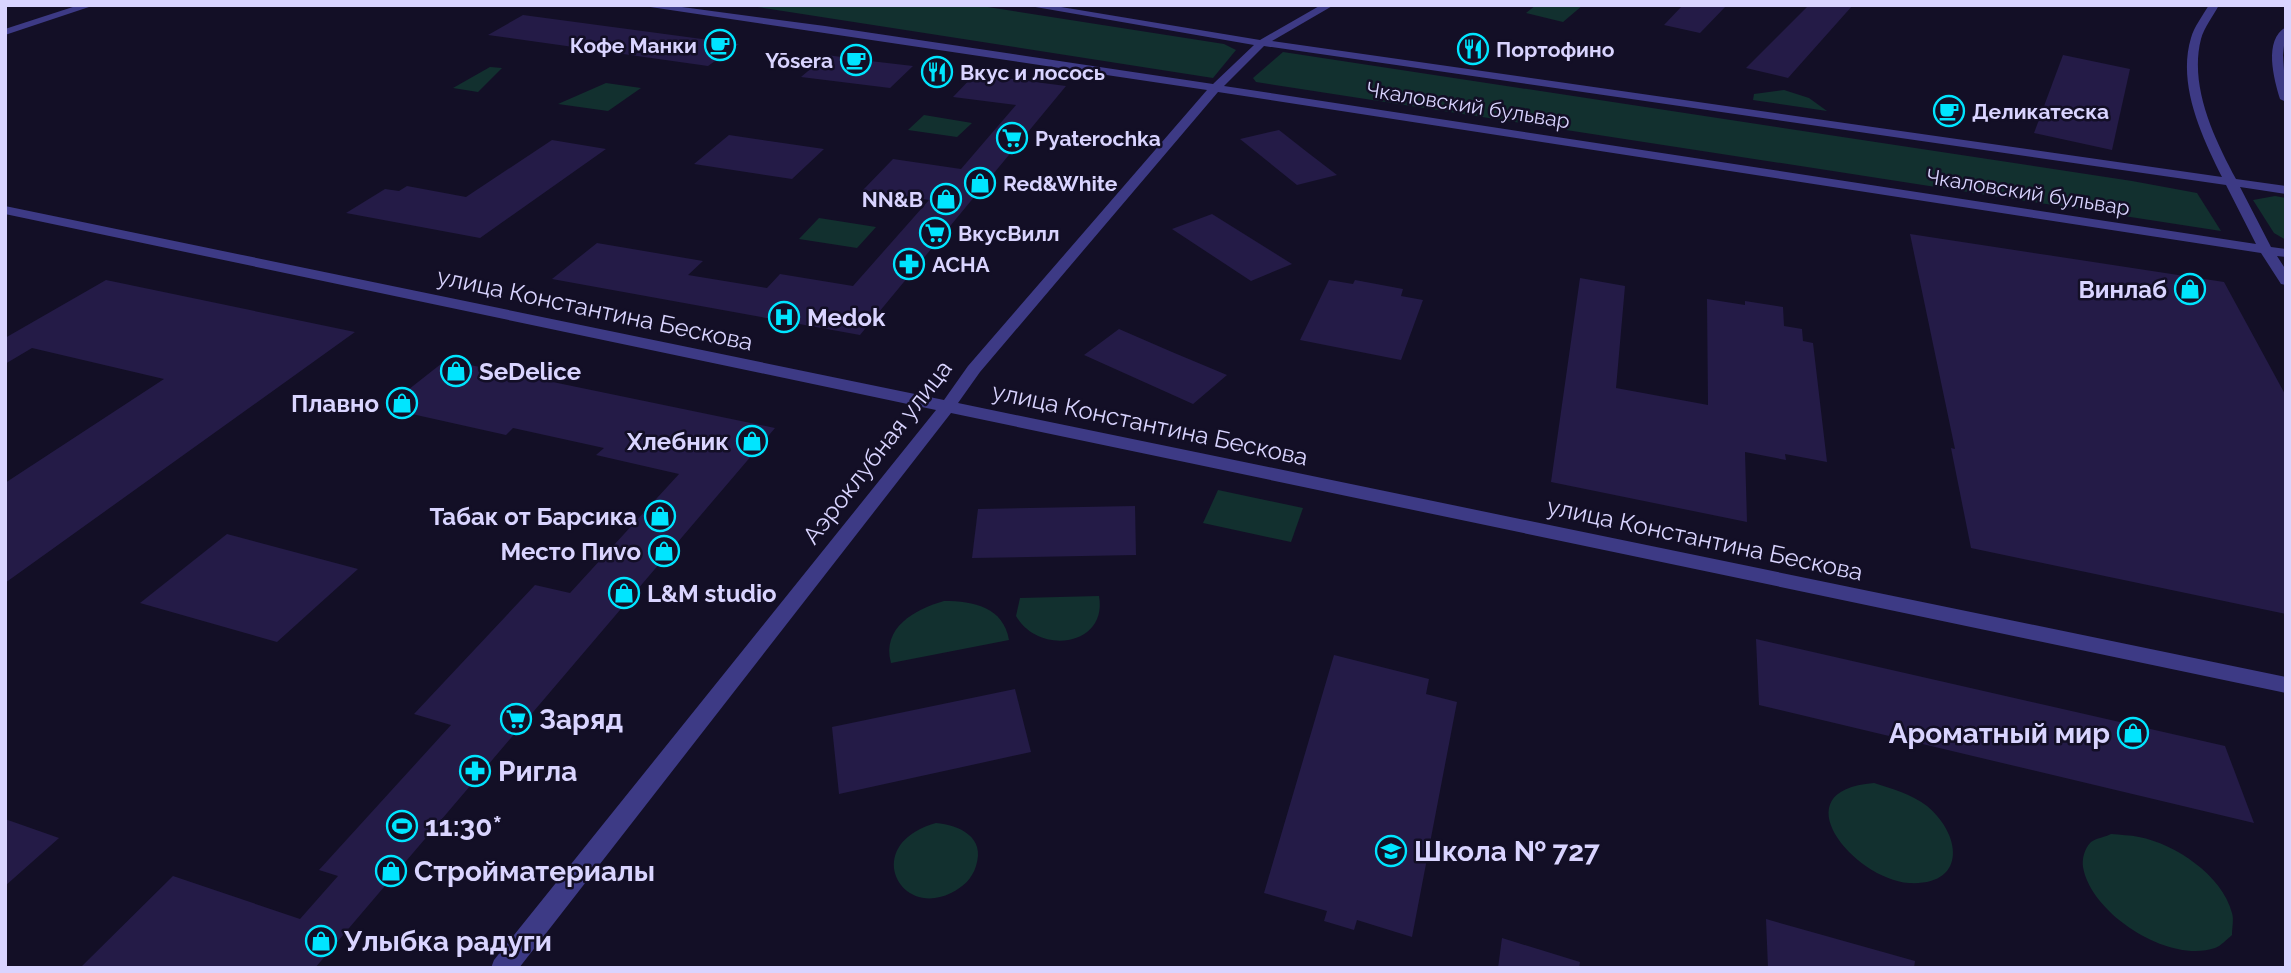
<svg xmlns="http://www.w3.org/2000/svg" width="2291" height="973" font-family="Raleway,sans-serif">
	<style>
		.green { fill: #12302f }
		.building { fill: #241b47 }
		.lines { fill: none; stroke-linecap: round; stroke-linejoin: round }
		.minor { fill: #3d3a85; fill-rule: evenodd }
		.labels { text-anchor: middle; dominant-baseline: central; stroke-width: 5; stroke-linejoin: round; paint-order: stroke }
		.far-poi-label { font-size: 21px; font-weight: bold; fill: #d9d4ff; stroke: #130f26; text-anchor: start }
		.far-street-label { font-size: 21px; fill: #d9d4ff; stroke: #130f26 }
		.poi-label { font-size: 24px; font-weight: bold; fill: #d9d4ff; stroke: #130f26; text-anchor: end }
		.street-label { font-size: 24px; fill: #d9d4ff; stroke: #130f26 }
		.near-poi-label { font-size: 28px; font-weight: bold; fill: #d9d4ff; stroke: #130f26; text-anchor: start }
	</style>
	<rect width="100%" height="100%" fill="#130f26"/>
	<g class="green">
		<path d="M745,5H975L1224,44L1236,50L1213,78Z"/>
		<path d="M1536,5H1583L1563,22L1526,13Z"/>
		<path d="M1283,52L2132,181L2197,193L2221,231L1256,82L1253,78Z"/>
		<path d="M490,67L502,68L478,92L453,88Z"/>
		<path d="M606,83L641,88L608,111L558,104Z"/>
		<path d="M1784,90L1809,98L1827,111L1753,100L1754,94Z"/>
		<path d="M924,115L972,123L957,137L908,130Z"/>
		<path d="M2275,196L2286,198V240L2274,233L2253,200Z"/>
		<path d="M819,218L876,227L857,248L799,239Z"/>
		<path d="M1218,490L1303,508L1291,542L1203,523Z"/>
		<path d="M1099,596C1108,646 1039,656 1016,616L1020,598Z"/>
		<path d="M944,601C974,601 1003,607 1009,640L891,663C881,628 915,609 944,601Z"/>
		<path d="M1874,783C1893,789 1911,794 1927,806C1962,835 1967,886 1909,883C1854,879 1779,790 1874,783Z"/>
		<path d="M936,823C959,825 986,837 976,866C972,879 963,887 951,893C899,919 861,844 936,823Z"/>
		<path d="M2111,834C2120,835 2130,835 2139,837C2175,844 2222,875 2232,913C2234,919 2232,928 2232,935C2227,939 2221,946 2215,948C2169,964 2091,914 2083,867C2082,859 2084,849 2091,842C2096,838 2106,837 2111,834Z"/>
	</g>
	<g class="building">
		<path d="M1683,5H1727L1700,33L1664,25Z"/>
		<path d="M1809,5H1853L1788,78L1746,68Z"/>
		<path d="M523,15L702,39L739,44L708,66L488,35Z"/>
		<path d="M827,55L870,61L913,66L890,88L801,77Z"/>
		<path d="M2063,55L2130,69L2112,150L2034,133Z"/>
		<path d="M975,74L1066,86L860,335L552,279L597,243L703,261L688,275L767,288L780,274L853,286L929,200L863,190L893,159L961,169L1016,105L953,97Z"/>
		<path d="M1279,130L1307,152L1337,175L1297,185L1240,139Z"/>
		<path d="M729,135L776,142L824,149L792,179L694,164Z"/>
		<path d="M552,140L606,149L480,238L346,213L385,189L399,191L407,186L466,197Z"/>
		<path d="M1212,214L1292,264L1251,281L1172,229Z"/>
		<path d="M1910,234L2224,282L2286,396V614L1971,548L1951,448L1955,449Z"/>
		<path d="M1580,278L1625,286L1616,388L1708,405L1707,299L1745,305V301L1783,307L1784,326L1802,329L1803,341L1813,343L1827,462L1785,454L1786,460L1745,452L1747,522L1551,482Z"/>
		<path d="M106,280L355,332L5,583V483L164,379L32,348L5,364V338Z"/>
		<path d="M1329,280L1353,284L1355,280L1403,289L1401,296L1423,300L1401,360L1300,340Z"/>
		<path d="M1119,329L1172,352L1227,375L1193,404L1084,355Z"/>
		<path d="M446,360L775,428L315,968H80L173,876L300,919L338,876L319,870L451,725L414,714L535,585L570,593L679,474L596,455L604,448L513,428L506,435L385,408Z"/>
		<path d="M1135,506L1136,555L972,558L978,509Z"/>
		<path d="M227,534L358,569L277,642L140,603Z"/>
		<path d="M1756,639L2225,746L2254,823L1759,705Z"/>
		<path d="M1334,655L1429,679L1426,694L1457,702L1412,937L1357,920L1354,930L1324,921L1327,911L1264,893Z"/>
		<path d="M1015,689L1031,752L839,794L832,727Z"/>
		<path d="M5,819L59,838L5,886Z"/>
		<path d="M1766,919L1915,961L1914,968H1768Z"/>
		<path d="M1502,938L1580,962L1579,968H1498Z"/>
	</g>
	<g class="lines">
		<g class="minor">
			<path d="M79,5H95L5,35V29Z"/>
			<path d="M637,5H667L825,26L1213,84L1254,45L1024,5H1049L1260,40L1321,5H1334L1272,41L2222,177C2202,137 2177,84 2191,38C2194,27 2203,15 2209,5H2219C2213,16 2204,28 2201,39C2189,86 2214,138 2236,179L2286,186V194L2240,187L2271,247L2286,249V257L2277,256L2286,270V285L2281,284L2261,253L1218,92L980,372L958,403L2286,677V693L951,413L519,968H491L494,960L936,410L5,214V206L944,400L968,366L1207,90ZM1264,46L2226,185L2256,244L1224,86Z"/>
			<path d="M2286,27L2283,55L2286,102L2280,99C2274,79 2263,40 2286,27Z"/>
		</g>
	</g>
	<defs>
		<g id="cafe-ring" transform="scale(1.575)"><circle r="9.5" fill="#130f26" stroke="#00e5ff" stroke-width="1.5"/><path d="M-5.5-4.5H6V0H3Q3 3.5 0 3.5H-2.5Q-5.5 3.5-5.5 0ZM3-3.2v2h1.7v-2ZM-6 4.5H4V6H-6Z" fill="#00e5ff"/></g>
		<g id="restaurant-ring" transform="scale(1.575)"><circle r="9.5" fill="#130f26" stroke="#00e5ff" stroke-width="1.5"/><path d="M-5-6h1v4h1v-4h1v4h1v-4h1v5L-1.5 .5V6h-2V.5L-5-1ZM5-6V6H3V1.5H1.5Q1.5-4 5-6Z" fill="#00e5ff"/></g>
		<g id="supermarket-ring" transform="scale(1.575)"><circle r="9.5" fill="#130f26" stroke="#00e5ff" stroke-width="1.5"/><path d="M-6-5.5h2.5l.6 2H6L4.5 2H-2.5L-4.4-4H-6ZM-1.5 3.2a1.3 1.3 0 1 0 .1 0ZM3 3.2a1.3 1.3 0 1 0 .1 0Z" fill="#00e5ff"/></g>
		<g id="shop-ring" transform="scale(1.575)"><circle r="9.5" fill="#130f26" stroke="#00e5ff" stroke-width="1.5"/><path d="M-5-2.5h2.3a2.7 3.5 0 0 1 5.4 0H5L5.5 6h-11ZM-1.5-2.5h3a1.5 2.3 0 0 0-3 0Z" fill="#00e5ff"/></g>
		<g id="pharmacy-ring" transform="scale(1.575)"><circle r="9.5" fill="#130f26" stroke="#00e5ff" stroke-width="1.5"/><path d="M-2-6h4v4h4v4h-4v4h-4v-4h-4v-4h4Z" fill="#00e5ff"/></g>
		<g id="hospital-ring" transform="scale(1.575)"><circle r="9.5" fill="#130f26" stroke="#00e5ff" stroke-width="1.5"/><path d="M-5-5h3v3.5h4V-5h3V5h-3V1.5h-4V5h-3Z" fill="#00e5ff"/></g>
		<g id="stadium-ring" transform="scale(1.575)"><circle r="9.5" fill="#130f26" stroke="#00e5ff" stroke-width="1.5"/><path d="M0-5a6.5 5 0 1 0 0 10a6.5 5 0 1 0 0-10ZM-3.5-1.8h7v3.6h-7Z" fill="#00e5ff"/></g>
		<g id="school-ring" transform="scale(1.575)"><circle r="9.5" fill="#130f26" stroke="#00e5ff" stroke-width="1.5"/><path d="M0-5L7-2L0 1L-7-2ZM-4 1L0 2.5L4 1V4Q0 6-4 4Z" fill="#00e5ff"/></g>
	</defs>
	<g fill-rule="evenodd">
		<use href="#cafe-ring" x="720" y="45"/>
		<use href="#restaurant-ring" x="1473" y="49"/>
		<use href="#cafe-ring" x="856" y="60"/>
		<use href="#restaurant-ring" x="937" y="72"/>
		<use href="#cafe-ring" x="1949" y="111"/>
		<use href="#supermarket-ring" x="1012" y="138"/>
		<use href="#shop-ring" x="980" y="183"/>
		<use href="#shop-ring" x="946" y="199"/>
		<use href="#supermarket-ring" x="935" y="233"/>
		<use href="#pharmacy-ring" x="909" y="264"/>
		<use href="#shop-ring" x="2190" y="289"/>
		<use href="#hospital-ring" x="784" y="317"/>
		<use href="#shop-ring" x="456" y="371"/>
		<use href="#shop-ring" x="402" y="403"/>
		<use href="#shop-ring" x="752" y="441"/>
		<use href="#shop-ring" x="660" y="516"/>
		<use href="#shop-ring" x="664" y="551"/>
		<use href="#shop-ring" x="624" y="593"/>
		<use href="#supermarket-ring" x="516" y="719"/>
		<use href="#shop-ring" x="2133" y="733"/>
		<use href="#pharmacy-ring" x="475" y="771"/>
		<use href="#stadium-ring" x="402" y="826"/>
		<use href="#school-ring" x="1391" y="851"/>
		<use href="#shop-ring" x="391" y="871"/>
		<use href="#shop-ring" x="321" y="941"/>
	</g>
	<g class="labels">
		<g class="far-poi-label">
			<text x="697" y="45" text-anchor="end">Кофе Манки</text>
			<text x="1496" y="49">Портофино</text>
			<text x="833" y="60" text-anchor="end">Yōsera</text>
			<text x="960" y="72">Вкус и лосось</text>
			<text x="1972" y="111">Деликатеска</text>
			<text x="1035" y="138">Pyaterochka</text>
			<text x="1003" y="183">Red&amp;White</text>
			<text x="923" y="199" text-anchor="end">NN&amp;B</text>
			<text x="958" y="233">ВкусВилл</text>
			<text x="932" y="264">АСНА</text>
		</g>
		<g class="far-street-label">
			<text transform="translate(1468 105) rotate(9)">Чкаловский бульвар</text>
			<text transform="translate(2028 192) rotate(9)">Чкаловский бульвар</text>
		</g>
		<g class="poi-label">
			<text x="2167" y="289">Винлаб</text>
			<text x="807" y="317" text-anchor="start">Medok</text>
			<text x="479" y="371" text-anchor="start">SeDelice</text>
			<text x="379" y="403">Плавно</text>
			<text x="729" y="441">Хлебник</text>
			<text x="637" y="516">Табак от Барсика</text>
			<text x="641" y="551">Место Пиvо</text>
			<text x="647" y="593" text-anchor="start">L&amp;M studio</text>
		</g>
		<g class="street-label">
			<text transform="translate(595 309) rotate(12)">улица Константина Бескова</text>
			<text transform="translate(1150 424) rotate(12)">улица Константина Бескова</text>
			<text transform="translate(877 452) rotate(-52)">Аэроклубная улица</text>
			<text transform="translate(1705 539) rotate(12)">улица Константина Бескова</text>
		</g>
		<g class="near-poi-label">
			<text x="539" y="719">Заряд</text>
			<text x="2110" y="733" text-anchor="end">Ароматный мир</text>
			<text x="498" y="771">Ригла</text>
			<text x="425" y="826">11:30*</text>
			<text x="1414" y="851">Школа № 727</text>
			<text x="414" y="871">Стройматериалы</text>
			<text x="344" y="941">Улыбка радуги</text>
		</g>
	</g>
	<rect width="2291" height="973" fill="none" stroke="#d9d4ff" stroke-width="14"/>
</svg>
